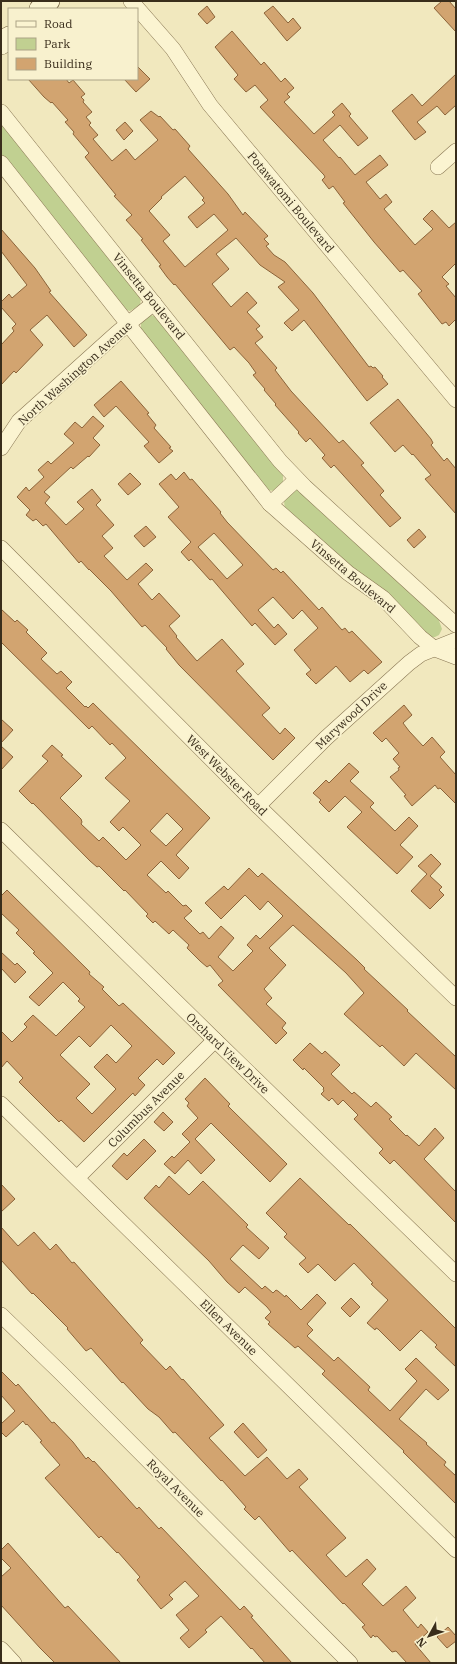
<svg xmlns="http://www.w3.org/2000/svg" width="457" height="1664" font-family="'IBM Plex Serif',serif">
	<style>
		.green { fill: #c1d091 }
		.building { fill: #d2a470; stroke: #8b6339; fill-rule: evenodd }
		.lines { fill: none; stroke-linecap: round; stroke-linejoin: round }
		.street-casing { stroke: #8a7855; stroke-width: 16 }
		.secondary-casing { stroke: #6c5839; stroke-width: 22 }
		.street { stroke: #fbf4d1; stroke-width: 15 }
		.secondary { stroke: #fbf4d1; stroke-width: 21 }
		.labels { text-anchor: middle; dominant-baseline: central; stroke-width: 3.5; stroke-linejoin: round; paint-order: stroke }
		.street-label { font-size: 12px; fill: #392d1b; stroke: #f8f1ce }
	</style>
	<rect width="100%" height="100%" fill="#f1e8be"/>
	<g class="green">
		<path d="M1,123L141,298L140,305L130,311L124,309L120,304L1,154Z"/>
		<path d="M151,315L157,317L283,474V483L275,491L267,490L141,329V322Z"/>
		<path d="M295,490H298L438,618L442,629L439,635L435,637H430L285,510L284,501Z"/>
	</g>
	<g class="building">
		<path d="M442,1H449L456,9V32L434,8Z"/>
		<path d="M207,6L215,17L207,24L198,14Z"/>
		<path d="M273,6L288,23L293,18L301,28L287,41L264,13Z"/>
		<path d="M232,31L261,65L264,62L281,82L285,78L294,88L287,94L290,97L284,102L314,134L335,115L332,112L342,103L351,114L349,116L368,138L358,146L340,125L323,140L339,158L340,157L355,175L380,155L388,165L366,182L380,199L386,194L392,202L384,209L415,245L433,229L423,219L432,210L449,228L456,222V263L442,277L449,284L446,286L456,298V319L449,326L446,322L442,324L418,294L422,291L403,270L400,272L374,242L343,203L345,202L333,186L329,189L322,180L325,177L324,175L260,107L268,100L255,85L246,92L234,79L238,75L215,47Z"/>
		<path d="M137,66L150,79L136,92L124,79H137Z"/>
		<path d="M456,74V105L445,115L437,106L417,122L426,132L415,140L392,111L412,94L422,106Z"/>
		<path d="M28,79H66L69,83L73,80L85,94L81,97L84,100L83,102L92,112L86,117L91,123L89,125L98,135L93,139L112,161L126,149L135,160L158,140L140,120L151,111L159,117L160,116L173,130L175,129L190,146L188,149L228,194L243,215L245,212L268,236L264,239L269,244L266,246L274,255L285,262L313,293L369,367L371,366L373,368L375,367L383,376L382,377L388,384L367,401L304,320L292,331L284,323L299,310L278,287L285,282L260,265L236,238L216,254L229,269L212,284L231,307L247,292L257,303L247,312L260,326L256,329L263,337L255,343L277,368L275,370L291,391L339,443L343,440L364,463L361,465L384,491L380,495L401,518L390,527L334,465L331,468L322,458L325,455L310,438L306,442L298,433L299,432L275,405L276,404L264,390L265,389L253,375L256,373L249,363L234,347L230,350L175,284L174,285L167,277L159,266L161,265L141,240L143,239L126,220L132,215L114,196L116,195L85,157L89,153L73,134L74,132L65,122L68,120L52,102L51,103L44,97ZM185,176L204,198L202,200L205,203L188,217L197,228L214,214L228,230L185,267L163,241L170,235L149,211L162,198L161,197Z"/>
		<path d="M125,122L133,131L124,140L116,130Z"/>
		<path d="M1,229L35,268L51,291L49,292L87,335L74,347L47,315L30,330L43,345L16,373L14,371L1,385V345L14,331L12,328L16,324L1,307V302L9,294L12,298L27,285L1,251Z"/>
		<path d="M121,381L149,413L147,414L156,425L154,428L171,447L169,448L173,451L159,463L144,446L149,442L116,406L104,417L94,405Z"/>
		<path d="M398,399L431,439L433,443L431,445L444,461L447,458L456,469V514L425,479L431,475L413,454L412,455L403,445L395,452L370,423Z"/>
		<path d="M93,416L104,426L93,438L100,445L89,457L88,456L73,469L71,467L44,492L50,497L45,503L66,525L84,509L77,502L92,489L101,500L96,505L114,525L102,536L113,548L104,556L127,580L146,563L153,570L138,584L152,600L159,593L180,616L169,626L177,636L176,637L197,661L222,639L244,664L236,671L270,708L262,715L280,734L285,728L295,738L273,760L179,665L166,649L167,648L145,625L142,627L111,591L89,569V570L81,561L79,563L46,524L43,526L36,519L33,521L26,515L30,510L17,497L26,487L29,491L44,477L38,470L48,461L51,464L74,443L64,434L75,422L82,428Z"/>
		<path d="M184,472L190,480L192,479L221,512L220,513L227,522L273,570L276,568L281,573L283,571L319,610L322,607L342,630L345,628L349,633L352,631L382,662L368,674L364,670L350,682L336,666L316,684L306,674L311,670L294,650L318,628L302,610L293,619L273,597L258,610L274,628L278,624L287,634L275,645L255,623L252,626L212,579L210,580L191,559L189,561L181,552L191,542L168,517L179,507L159,484L171,474L176,480ZM214,533L243,565L227,579L198,547Z"/>
		<path d="M130,473L141,484L128,495L118,484Z"/>
		<path d="M146,526L156,537L144,547L134,536Z"/>
		<path d="M419,529L426,537L414,548L407,540Z"/>
		<path d="M1,609L15,622L17,620L28,630L26,632L47,653L41,659L57,674L61,671L72,682L66,688L85,707L86,706L88,708L93,703L210,818L176,855L189,868L179,879L161,861L147,875L166,893L168,891L183,906L186,905L192,911L184,918L200,934L203,932L209,939L221,926L234,938L218,957L233,971L253,951L247,945L256,935L260,939L283,916L268,901L260,910L245,895L221,919L205,903L224,886L228,890L249,868L258,877L262,873L357,960L365,968L364,969L408,1010L407,1011L456,1057V1090L416,1053L404,1066L382,1045L380,1047L344,1014L364,993L346,973L293,925L269,948L286,965L264,989L272,998L266,1004L286,1023L282,1028L287,1033L276,1044L218,985L223,981L210,965L207,967L200,961L187,948L189,945L173,930L169,934L155,921L153,923L146,916L148,914L125,890L124,891L99,866L97,867L90,861L33,803L32,804L19,791L48,761L42,756L52,745L63,755L61,756L82,776L60,798L81,819L82,822L81,824L99,841L103,837L126,860L141,845L123,827L119,831L110,822L130,801L105,778L126,758L112,743L110,745L92,726L89,729L1,642ZM167,813L183,829L166,846L150,831Z"/>
		<path d="M404,705L412,715L403,723L409,731L423,746L432,737L445,752L440,757L456,775V804L440,788L438,789L435,785L412,806L404,796L406,795L390,777L399,770L398,768L400,767L393,759L399,753L386,738L382,742L373,733Z"/>
		<path d="M1,719L13,730L1,743Z"/>
		<path d="M1,746L13,757L1,770Z"/>
		<path d="M349,763L359,772L350,781L374,803L370,807L395,831L409,817L418,826L400,845L413,857L397,874L347,827L362,812L345,796L329,812L319,802L321,800L313,793L326,780L329,783Z"/>
		<path d="M431,854L441,864L430,876L442,887L439,890L444,895L430,909L411,891L427,874L418,866Z"/>
		<path d="M7,890L90,972L89,974L104,987L102,989L119,1006L123,1003L175,1053L163,1065L157,1059L138,1078L145,1085L135,1096L133,1093L84,1142L61,1120L59,1122L19,1082L23,1078L7,1061L1,1068V1031L12,1042L27,1027L24,1024L33,1015L56,1036L85,1007L78,1001L80,999L63,982L39,1006L29,997L53,973L33,953L35,952L16,933L19,930L1,913V896ZM111,1025L132,1046L116,1063L107,1054L94,1067L116,1089L92,1114L76,1098L90,1084L60,1055L79,1036L90,1047Z"/>
		<path d="M1,952L15,965L17,963L26,972L15,983L1,968Z"/>
		<path d="M310,1043L322,1054L325,1051L340,1065L331,1074L352,1094L354,1092L371,1107L376,1102L392,1117L389,1119L406,1136L407,1135L419,1146L435,1128L444,1138L424,1159L456,1192V1223L394,1160L390,1164L379,1153L383,1149L354,1119L358,1115L343,1100L338,1105L332,1098L329,1101L321,1094L324,1091L323,1089L324,1088L304,1068L303,1070L293,1060Z"/>
		<path d="M205,1078L230,1104L228,1106L234,1112L287,1164L270,1182L211,1123L195,1139L215,1160L201,1174L188,1160L175,1174L164,1164L172,1156L174,1158L190,1142L182,1134L198,1118L187,1106L189,1103L185,1099Z"/>
		<path d="M163,1112L173,1122L164,1131L154,1122Z"/>
		<path d="M144,1139L156,1151L127,1180L112,1166L124,1153L127,1156Z"/>
		<path d="M169,1176L189,1195L203,1181L248,1225L246,1227L269,1248L259,1259L243,1245L230,1259L262,1289L265,1286L273,1293L276,1290L278,1291L285,1297L286,1295L301,1310L317,1294L326,1303L307,1324L313,1330L307,1336L334,1361L338,1357L370,1387L368,1390L390,1411L417,1381L405,1369L416,1358L449,1390L438,1400L426,1389L399,1419L427,1443L426,1444L446,1462L444,1465L456,1476V1504L403,1452L404,1451L322,1374L325,1371L298,1346L295,1348L268,1324L270,1322L265,1318L271,1312L267,1307L245,1287L239,1293L227,1282L209,1261L144,1198L156,1185L159,1188Z"/>
		<path d="M300,1178L349,1225L350,1224L456,1329V1367L435,1347L437,1345L421,1330L400,1351L378,1329L376,1328L375,1330L367,1323L388,1300L371,1284L373,1283L354,1263L335,1281L318,1264L308,1273L299,1264L306,1258L284,1237L287,1234L266,1213Z"/>
		<path d="M1,1184L15,1199L1,1212Z"/>
		<path d="M1,1227L18,1246L34,1232L50,1250L56,1244L72,1263L74,1262L143,1340L140,1343L166,1370L170,1366L182,1380L183,1379L224,1425L209,1438L245,1476L267,1457L287,1479L299,1469L308,1479L299,1487L346,1538L326,1555L346,1577L367,1559L376,1569L362,1584L383,1606L406,1586L416,1598L403,1610L418,1628L421,1624L428,1632L415,1644L431,1663H407L396,1651L392,1652L377,1636L375,1637L373,1635L371,1638L362,1627L365,1625L344,1603L343,1604L292,1550L290,1552L259,1516L255,1520L244,1509L246,1507L222,1480L221,1481L175,1432L173,1433L159,1417L148,1409L123,1382L122,1383L91,1348L86,1351L67,1329L68,1328L33,1293L32,1294L1,1260Z"/>
		<path d="M351,1298L360,1307L350,1317L341,1308Z"/>
		<path d="M1,1371L16,1386L18,1384L52,1423L54,1422L73,1442L86,1459L88,1457L93,1462L94,1461L137,1509L139,1507L159,1529L161,1527L240,1610L244,1606L253,1616L251,1617L292,1663H265L252,1648L251,1649L221,1616L205,1630L207,1632L189,1648L180,1638L189,1630L176,1615L199,1596L185,1581L169,1595L173,1599L161,1609L137,1580L140,1577L118,1552L117,1553L101,1536L99,1538L45,1478L60,1465L40,1442L42,1441L27,1424L26,1425L23,1421L6,1437L1,1432V1424L15,1411L1,1395Z"/>
		<path d="M243,1423L267,1450L258,1458L234,1432Z"/>
		<path d="M8,1543L65,1608L68,1606L121,1663H55L40,1648L1,1605V1577L11,1568L1,1558V1550Z"/>
		<path d="M448,1627L456,1636V1641L447,1648L437,1637Z"/>
	</g>
	<g class="lines">
		<g class="street-casing">
			<g id="street">
				<path d="M131,1L173,49L210,105L456,400"/>
				<path d="M1,112L280,461L305,487L456,625"/>
				<path d="M1,163L270,504L348,573L383,598L420,637L435,649L456,657"/>
				<path d="M438,167L456,151"/>
				<path d="M1,448L19,421L118,332L154,303"/>
				<path d="M270,504L297,479"/>
				<path d="M1,548L258,806L456,998"/>
				<path d="M258,806L326,738L409,663L421,654L456,640"/>
				<path d="M1,830L215,1040L456,1274"/>
				<path d="M1,1104L456,1550"/>
				<path d="M77,1178L215,1040"/>
				<path d="M1,1315L62,1374L350,1663"/>
				<path d="M1,1649L14,1663"/>
			</g>
		</g>
		<g class="secondary-casing">
			<g id="secondary">
				<path d="M40,9L49,1"/>
				<path d="M1,44L9,37"/>
			</g>
		</g>
		<use href="#street" class="street"/>
		<use href="#secondary" class="secondary"/>
	</g>
	<g class="labels">
		<g class="street-label">
			<text transform="translate(291 202) rotate(50)">Potawatomi Boulevard</text>
			<text transform="translate(149 296) rotate(51)">Vinsetta Boulevard</text>
			<text transform="translate(75 373) rotate(-42)">North Washington Avenue</text>
			<text transform="translate(353 576) rotate(40)">Vinsetta Boulevard</text>
			<text transform="translate(351 715) rotate(-43)">Marywood Drive</text>
			<text transform="translate(227 775) rotate(45)">West Webster Road</text>
			<text transform="translate(228 1053) rotate(44)">Orchard View Drive</text>
			<text transform="translate(146 1109) rotate(-45)">Columbus Avenue</text>
			<text transform="translate(229 1327) rotate(44)">Ellen Avenue</text>
			<text transform="translate(176 1488) rotate(45)">Royal Avenue</text>
		</g>
	</g>
	<rect width="457" height="1664" fill="none" stroke="#392d1b" stroke-width="4"/>
	<rect x="8" y="8" width="130" height="72" fill="#f8f1ce" stroke="#aca386"/>
	<rect x="16" y="21" width="20" height="6" fill="#fbf4d1" stroke="#aca386"/>
	<text x="44" y="28" font-size="12" fill="#392d1b">Road</text>
	<rect x="16" y="38" width="20" height="12" fill="#c1d091" stroke="#aca386"/>
	<text x="44" y="48" font-size="12" fill="#392d1b">Park</text>
	<rect x="16" y="58" width="20" height="12" fill="#d2a470" stroke="#aca386"/>
	<text x="44" y="68" font-size="12" fill="#392d1b">Building</text>
	<g transform="translate(429 1636) rotate(230)" stroke="#f8f1ce" stroke-width="3" paint-order="stroke">
	<path d="M0-3L7 15L0 10L-7 15Z" fill="#392d1b"/>
	<text y="-6" font-size="11" font-weight="bold" text-anchor="middle" fill="#392d1b">N</text>
	</g>
</svg>
